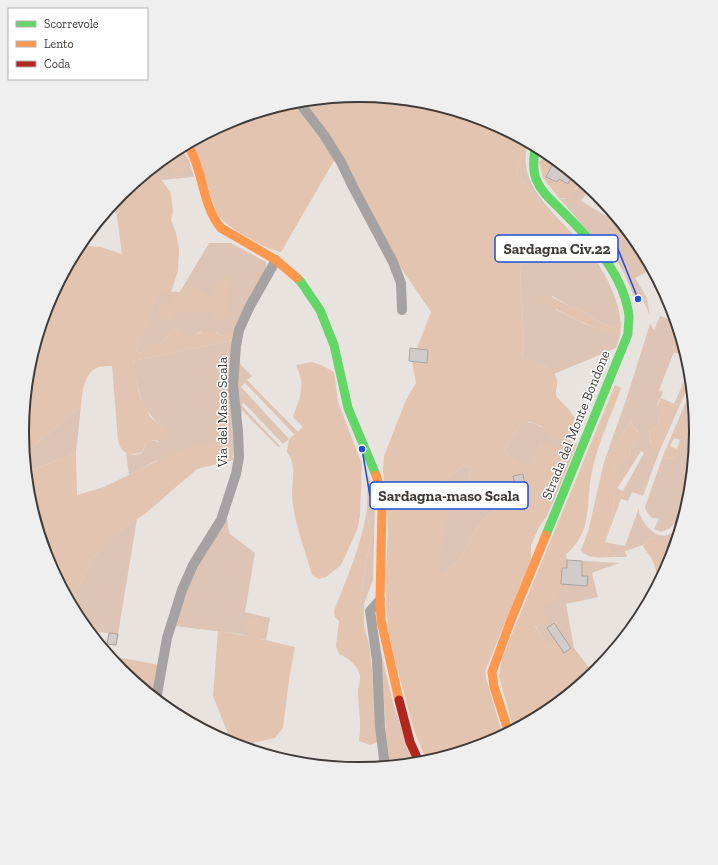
<svg xmlns="http://www.w3.org/2000/svg" width="718" height="865" font-family="'Zilla Slab',serif">
	<style>
		.green { fill: #ddc4b4 }
		.forest { fill: #e2c4b0; fill-rule: evenodd }
		.building { fill: #d1ccca; stroke: #a8a3a0 }
		.lines { fill: none; stroke-linecap: round; stroke-linejoin: round }
		.street { stroke: #a6a2a1; stroke-width: 10 }
		.fast { stroke: #63d668; stroke-width: 9 }
		.slow { stroke: #ff974d; stroke-width: 9 }
		.jam { stroke: #b3261e; stroke-width: 9 }
		.labels { text-anchor: middle; dominant-baseline: central; stroke-width: 3; stroke-linejoin: round; paint-order: stroke }
		.street-label { font-size: 14px; fill: #403b39; stroke: #fff }
		.rim { fill: none; stroke: #403b39; stroke-width: 2 }
		.leader { fill: none; stroke: #1d4ed8; stroke-width: 1.5 }
		.callout-dot { fill: #1d4ed8; stroke: #fff; stroke-width: 1.5 }
		.callout { fill: #fff; stroke: #1d4ed8; stroke-width: 1.5 }
		.callout-label { font-size: 15px; text-anchor: middle; font-weight: bold; fill: #403b39 }
	</style>
	<rect width="100%" height="100%" fill="#e9e3df"/>
	<g class="green">
		<path d="M527,144C526,151 525,158 526,165C529,198 571,228 590,253C606,273 619,300 621,325L611,327L594,319L581,310L570,306L552,296L556,310L585,324L620,336L616,348L554,374L545,366L522,357L524,343L520,266L537,259L569,253L577,237L558,223L519,176L517,171Z"/>
		<path d="M181,147L189,161L194,177L161,180L150,170L172,152Z"/>
		<path d="M583,182L590,188L581,201L623,226L639,245L651,268L650,270L635,278L647,298L650,316C646,306 645,299 634,297L625,275L616,259L603,248L559,198L564,199Z"/>
		<path d="M209,243H231L266,262V268L236,332L221,336L216,332H200L192,336H185L179,331L172,329L161,344L150,345L142,352L135,355L159,291L180,292Z"/>
		<path d="M660,316L676,322L680,335H679L673,347L674,352L659,390L663,392L657,405C662,420 661,422 649,432L650,442L654,448L677,404H674L690,368L691,380L659,452L643,496L632,492L628,501L621,499L605,542L625,546L639,508C639,511 639,514 641,517C645,526 657,539 668,535C673,533 677,528 681,525L670,562L663,575L660,565L655,537L649,539L643,545L625,551L627,557H614L616,555L612,553L605,542L615,502L614,493L617,488L623,491L644,453L641,451L624,478L614,469L630,455L631,447L637,442L638,431L634,428L631,421L604,462L626,400L650,324L654,330Z"/>
		<path d="M233,340L234,445L210,444L156,461L129,475L126,453L134,455L142,453L146,444L151,440L158,442L165,429C141,411 137,389 133,361Z"/>
		<path d="M238,362L252,376L247,380L298,432L294,434L245,383L241,387L289,439L283,444L243,402L242,406L280,446L278,447L242,410V415L238,411Z"/>
		<path d="M692,388L694,409L676,425Z"/>
		<path d="M81,406L76,453L26,472L24,454Z"/>
		<path d="M522,422C528,422 536,423 541,427C546,430 547,436 553,438C558,440 564,437 569,440L563,479L547,516L561,473L541,444L529,466C519,464 511,458 505,450Z"/>
		<path d="M696,435L689,498L680,518L670,528L661,532L654,529L659,519L657,518H652L646,511L645,507L663,456L665,459C672,459 675,458 678,453L677,449L680,440Z"/>
		<path d="M464,466L470,467L471,469L469,479L464,485L478,494L491,497L503,505L481,521L458,561L444,573H438L448,506L444,482L451,475Z"/>
		<path d="M368,475L373,489L375,500L373,579L364,604V617L360,605L366,564L371,539L367,510Z"/>
		<path d="M227,517L228,528L230,534L255,553L245,612L270,618L266,640L240,634L174,626L188,580L224,519Z"/>
		<path d="M137,519L118,634L88,631L79,620L68,600L81,582L92,559L118,532Z"/>
		<path d="M566,555L567,560L619,563L592,573L598,597L566,604L574,648L561,638L548,646L535,625L539,626L541,605L562,568L563,557Z"/>
	</g>
	<g class="forest">
		<path d="M359,96L425,102L488,121L528,142L517,171L519,176L558,223L577,237L575,248L569,253L537,259L520,266L524,343L522,357C533,361 556,367 557,381C558,387 554,392 557,397C565,406 571,409 576,422L566,438L555,439L548,436L541,426L530,422H522L505,450C510,457 519,464 529,465L541,444C549,440 557,447 565,451L561,473L547,516L539,527L531,545V559L485,671L486,678L503,736L488,744L427,762L414,730L394,656L389,634L386,607V571L388,534L387,500L383,471L384,456L406,400L416,383L412,361L431,312L399,265L301,101ZM464,466L470,467L471,469L469,479L464,485L467,497C483,493 490,495 503,505L481,521L458,561L444,573H439L448,506L444,482L451,475Z"/>
		<path d="M293,102L335,159L281,252C263,248 229,229 217,214L192,141L230,121Z"/>
		<path d="M176,155C184,159 188,164 186,173L178,175L171,172L167,165L172,157Z"/>
		<path d="M550,156L583,182L575,188L570,198H559L543,178L539,162L543,158L547,161Z"/>
		<path d="M150,170L160,178L171,193L173,212L171,220L176,233L179,250L178,271L171,292H159L135,355L142,352L152,342L161,344L172,329L179,331L186,336C191,336 194,334 199,333C204,331 207,333 213,330L221,336L234,332L233,340L133,361L138,390L141,399L146,407L150,417L165,429L170,437L167,442L151,440L146,444L142,452C128,456 121,454 118,440L112,366C108,366 102,366 99,367C84,372 82,392 81,406L24,454L22,432L29,367L48,303L80,243L88,246L101,247L122,254L115,202L121,194Z"/>
		<path d="M227,276L231,280C230,286 227,293 226,299C225,311 233,307 222,321L213,318V313L191,312L184,314L177,310L176,308C175,315 173,322 165,321L157,315L158,306C164,301 170,304 175,307C174,304 173,300 174,297C177,292 191,285 197,287C202,288 206,294 210,296L216,285Z"/>
		<path d="M545,294L570,306L581,310L594,319L611,327L621,325L620,336C591,327 564,316 539,298Z"/>
		<path d="M679,335H680L686,357L674,352V340L675,336Z"/>
		<path d="M312,362L321,365L334,372L338,402L362,464L360,516L357,530L341,565L326,577L319,579L312,575C305,549 293,521 292,494C292,480 297,464 287,452L289,439L303,427L293,417C300,396 306,387 296,365Z"/>
		<path d="M615,385L621,388C612,414 599,440 593,467C584,502 596,531 563,557C562,568 562,593 556,601C552,606 546,605 541,605L549,621L543,625L535,626L548,645L561,638L574,648L594,674L546,713L514,730L499,677L502,658Z"/>
		<path d="M661,398L677,405L659,452C651,447 650,442 649,432C661,422 662,420 657,406Z"/>
		<path d="M694,409L696,435L680,440L674,438L670,446L677,449L678,453C675,458 672,459 665,459L663,456L676,425Z"/>
		<path d="M631,421L634,428L642,436L637,442L631,447L630,455L614,469L624,478L614,493L615,502L605,542L612,553L618,552L614,557C604,557 587,560 581,550L588,532L604,462Z"/>
		<path d="M569,440L577,444L563,479Z"/>
		<path d="M210,444L234,445L233,460L197,469L146,513L118,532L92,559L81,582L68,600L48,561L28,498L26,472L76,453L77,495L104,487L188,446Z"/>
		<path d="M367,510L371,539L366,564L360,605L364,617V626L370,648L378,740L376,743L370,745L359,741C362,723 358,708 358,691C358,686 361,680 360,675C358,666 347,657 339,654L336,646L339,621L335,617L334,611C347,578 361,546 367,510Z"/>
		<path d="M655,537C669,540 671,558 660,565L663,575L658,584C657,575 655,563 650,556C647,552 645,550 643,545L649,539Z"/>
		<path d="M253,617L260,619C264,627 265,631 261,639L295,647L289,680L283,728L275,738L243,745L235,743L228,734L213,696L218,631L249,636L245,627L249,620Z"/>
		<path d="M381,652L393,703L414,764L388,767Z"/>
		<path d="M117,657L159,665L154,698L121,671L115,664Z"/>
	</g>
	<g class="building">
		<path d="M555,159L573,174L568,184L559,179L557,182L546,177Z"/>
		<path d="M410,348L428,350L427,363L409,361Z"/>
		<path d="M523,474L525,487L516,489L513,476Z"/>
		<path d="M567,560L582,561V576H588L587,586L561,584L562,568H567Z"/>
		<path d="M554,623L571,648L564,653L547,628Z"/>
		<path d="M109,633L118,634L116,645L107,644Z"/>
	</g>
	<g class="lines">
		<g class="street">
			<path d="M298,101L324,135L341,162L353,187L393,262L401,283L402,310"/>
			<path d="M380,600L370,611L377,660L380,727L385,767"/>
			<path d="M156,700L167,638L182,590L193,565L221,520L236,474L239,457L238,431L233,385L236,346L239,330L250,306L276,260"/>
		</g>
		<g class="fast">
			<path d="M535,146C534,157 532,169 536,179C542,194 555,203 565,214C593,242 624,275 629,316C629,322 628,328 628,334L546,535"/>
			<path d="M297,278L301,282L320,310L334,345L348,408L376,475"/>
		</g>
		<g class="slow">
			<path d="M187,144C204,170 201,204 221,228L276,260L297,278"/>
			<path d="M376,475L381,491L382,508L380,600L381,620L399,700"/>
			<path d="M509,733L494,687L492,672L511,620L546,535"/>
		</g>
		<path class="jam" d="M399,700L410,742L420,764"/>
	</g>
	<g class="labels">
		<g class="street-label">
			<text transform="translate(222 412) rotate(-90)">Via del Maso Scala</text>
			<text transform="translate(576 425) rotate(-68)">Strada del Monte Bondone</text>
		</g>
	</g>
	<path d="M0 0H718V865H0ZM29 432a330 330 0 1 1 660 0a330 330 0 1 1-660 0Z" fill="#f0efef" fill-rule="evenodd"/>
	<path class="rim" d="M29 432a330 330 0 1 1 660 0a330 330 0 1 1-660 0Z"/>
	<path class="leader" d="M638 299L618 249M362 449L370 496"/>
	<g class="callout-dot">
		<circle cx="638" cy="299" r="4"/>
		<circle cx="362" cy="449" r="4"/>
	</g>
	<g class="callout">
		<rect x="495" y="235" width="123" height="27" rx="4"/>
		<rect x="370" y="482" width="158" height="27" rx="4"/>
	</g>
	<g class="callout-label">
		<text x="557" y="254">Sardagna Civ.22</text>
		<text x="449" y="501">Sardagna-maso Scala</text>
	</g>
	<rect x="8" y="8" width="140" height="72" fill="#ffffff" stroke="#b3b1b0"/>
	<rect x="16" y="21" width="20" height="6" fill="#63d668" stroke="#b3b1b0"/>
	<text x="44" y="28" font-size="12" fill="#403b39">Scorrevole</text>
	<rect x="16" y="41" width="20" height="6" fill="#ff974d" stroke="#b3b1b0"/>
	<text x="44" y="48" font-size="12" fill="#403b39">Lento</text>
	<rect x="16" y="61" width="20" height="6" fill="#b3261e" stroke="#b3b1b0"/>
	<text x="44" y="68" font-size="12" fill="#403b39">Coda</text>
</svg>
